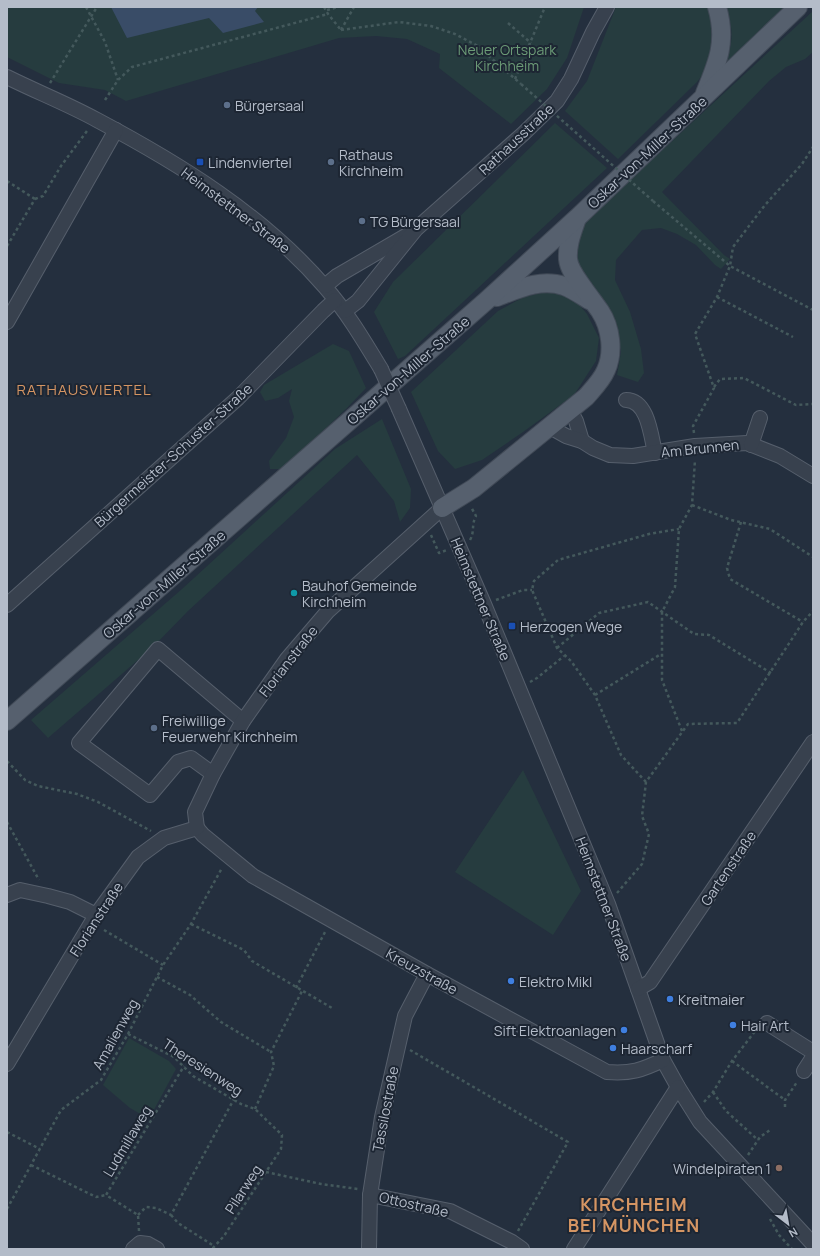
<svg xmlns="http://www.w3.org/2000/svg" width="820" height="1256" font-family="Manrope,sans-serif">
	<style>
		.green { fill: #263c3f }
		.water { fill: #394c67 }
		.lines { fill: none; stroke-linecap: round; stroke-linejoin: round }
		.minor-casing { stroke: #565f6c; stroke-width: 16 }
		.major-casing { stroke: #414a57; stroke-width: 20 }
		.path { stroke: #44595c; stroke-width: 2.5; stroke-dasharray: 3 3; stroke-linecap: butt }
		.minor { stroke: #38414e; stroke-width: 14 }
		.major { stroke: #56606e; stroke-width: 18 }
		.minor-bridge-casing { stroke: #565f6c; stroke-width: 16; stroke-linecap: butt }
		.path-bridge { stroke: #44595c; stroke-width: 2.5; stroke-dasharray: 3 3; stroke-linecap: butt }
		.minor-bridge { stroke: #38414e; stroke-width: 14 }
		.service-dot { fill: #5c6f8a; stroke: #1d2633; stroke-width: 1.5 }
		.transit-dot { fill: #1a4fb4; stroke: #1d2633; stroke-width: 1.5 }
		.culture-dot { fill: #0f9aa8; stroke: #1d2633; stroke-width: 1.5 }
		.shop-dot { fill: #3f7fe0; stroke: #1d2633; stroke-width: 1.5 }
		.education-dot { fill: #8d6e63; stroke: #1d2633; stroke-width: 1.5 }
		.labels { text-anchor: middle; dominant-baseline: central; stroke-width: 4; stroke-linejoin: round; paint-order: stroke }
		.park-label { font-size: 14px; fill: #6b9a76; stroke: #1d2633 }
		.poi-label { font-size: 14px; fill: #b4bcc9; stroke: #1d2633; text-anchor: start }
		.street-label { font-size: 14px; fill: #b4bcc9; stroke: #1d2633 }
		.neighbourhood-label { font-size: 15px; letter-spacing: 1px; fill: #d59563; stroke: #1d2633 }
		.district-label { font-size: 18px; font-weight: bold; letter-spacing: 1px; fill: #d59563; stroke: #1d2633 }
	</style>
	<rect width="100%" height="100%" fill="#242f3e"/>
	<g class="green">
		<path d="M7,7H584L567,58L547,89L511,124L439,68L440,54L407,39L376,36L339,38L126,101L105,90L59,83L7,57Z"/>
		<path d="M616,7H708L711,11L714,47L706,70L697,82L618,159L565,111L587,81Z"/>
		<path d="M725,7H787L723,68C733,47 735,29 725,7Z"/>
		<path d="M813,11V52L805,59L786,67L769,81L662,192L724,255L730,259L721,269L715,265L696,245L677,234L661,228L642,230L616,260L615,280L630,312L641,349L644,373L638,382L617,375L621,352L617,325L578,273L574,238L580,226Z"/>
		<path d="M555,123L607,168L405,356L398,359L374,312L393,282Z"/>
		<path d="M550,291L572,296L587,314L599,338L596,361L574,395L523,432L482,460L455,469L438,451L411,392L498,311L524,297Z"/>
		<path d="M333,344L349,351L366,388L347,408L283,469H270L269,461L286,438L294,417L289,401L292,389L278,398L265,401L260,392L264,385Z"/>
		<path d="M382,419L411,489L410,508L400,522L394,501L357,455L188,611L153,647L48,738L31,720L182,589L335,449Z"/>
		<path d="M523,770L581,891L553,935L455,872Z"/>
		<path d="M129,1038L169,1061L176,1069L149,1119L130,1108L103,1085Z"/>
	</g>
	<path class="water" d="M111,7H258L255,11L264,22L223,33L209,18L127,38Z"/>
	<g class="lines">
		<g class="minor-casing">
			<g id="minor">
				<path d="M7,77C37,92 68,104 97,120C180,164 263,215 325,287C347,312 364,341 381,369"/>
				<path d="M325,286L337,276L409,234"/>
				<path d="M345,311L358,301L416,229L523,134L557,101L571,79L593,32L607,7"/>
				<path d="M7,322L116,130"/>
				<path d="M626,400C648,400 651,436 655,453"/>
				<path d="M399,409L484,604L608,904L663,1060L678,1087L700,1122L813,1244"/>
				<path d="M570,410L576,421L582,441"/>
				<path d="M550,427L566,436L582,441L593,448L610,455L633,456L695,446L747,443L780,456L813,476"/>
				<path d="M751,445L760,418"/>
				<path d="M7,605L238,398L323,311L335,300"/>
				<path d="M213,774L191,758L178,762L150,795L79,743L158,649L243,721"/>
				<path d="M197,828L203,835L253,876L427,974L607,1072C631,1074 642,1070 663,1060"/>
				<path d="M7,895L20,890L48,896L70,902L96,915"/>
				<path d="M638,989L650,982L813,742"/>
				<path d="M767,1023L813,1052"/>
				<path d="M7,1064L96,915L138,857L164,838L197,828L195,812L213,774L243,721L287,659L328,611L442,508"/>
				<path d="M804,1071L813,1057"/>
				<path d="M370,1195L450,1211L512,1242L522,1249"/>
				<path d="M133,1249L140,1243L148,1244L157,1249"/>
				<path d="M369,1249L370,1195L382,1117L405,1016L427,974"/>
				<path d="M574,1249L678,1087"/>
			</g>
		</g>
		<g class="major-casing">
			<g id="major">
				<path d="M705,93C718,62 727,41 717,7"/>
				<path d="M497,297C518,289 541,278 564,286C572,289 581,295 589,300"/>
				<path d="M442,508L474,488L586,397C593,389 602,380 606,370C614,352 611,328 600,311C595,304 589,296 584,289C578,280 569,270 568,259C567,245 572,233 576,221"/>
				<path d="M7,721L486,301L577,218L798,7"/>
			</g>
		</g>
		<g class="path">
			<path d="M86,7L105,42L118,80"/>
			<path d="M324,7L328,14L341,30"/>
			<path d="M327,10L338,7"/>
			<path d="M508,23L531,43"/>
			<path d="M341,30L399,22L431,26L455,34L476,45L521,84"/>
			<path d="M341,30L354,7"/>
			<path d="M515,79L545,7"/>
			<path d="M50,83L97,7"/>
			<path d="M105,100L118,80L132,67L328,14"/>
			<path d="M7,181L35,199"/>
			<path d="M35,199L43,196L61,166L87,131"/>
			<path d="M653,201L730,266L813,310"/>
			<path d="M7,246L35,199"/>
			<path d="M717,297L793,337"/>
			<path d="M714,387L720,379L744,378L796,405L813,404"/>
			<path d="M694,433L693,426L714,388L695,334L717,297L730,266L733,247L765,205L802,164L813,147"/>
			<path d="M692,505L731,520L770,529L813,557"/>
			<path d="M741,522L727,568L730,579L803,622"/>
			<path d="M431,535L439,553L447,550"/>
			<path d="M470,540C475,531 471,525 476,516L471,507"/>
			<path d="M496,600L523,590H532"/>
			<path d="M557,648L599,613L648,602L694,634L709,635L771,673"/>
			<path d="M530,682L537,678L564,656"/>
			<path d="M595,695L661,654"/>
			<path d="M682,731L662,680V612L675,587L679,529L692,505L695,460"/>
			<path d="M7,761L25,780L38,786L77,794L98,802L151,831"/>
			<path d="M646,782L621,755L595,695L571,661L557,648L532,590L534,581L558,560L649,534L679,529"/>
			<path d="M7,822L39,880"/>
			<path d="M617,893L642,864L649,834L642,816L646,782L688,724L737,723L803,622L813,611"/>
			<path d="M191,924L244,950L252,961L332,1008"/>
			<path d="M104,930L163,965"/>
			<path d="M157,977L190,995L221,1022L271,1052"/>
			<path d="M296,988L325,932"/>
			<path d="M128,1034L174,1057L193,1076L241,1104L255,1109L282,1135L281,1149L224,1236L212,1249"/>
			<path d="M410,1050L568,1142L518,1231"/>
			<path d="M732,1061L785,1100"/>
			<path d="M713,1092L726,1111L758,1140"/>
			<path d="M704,1102L713,1092L732,1061L756,1030"/>
			<path d="M785,1107V1100L797,1082"/>
			<path d="M255,1109L274,1066L271,1052L302,991"/>
			<path d="M7,1132L40,1149"/>
			<path d="M748,1155L760,1137L770,1130"/>
			<path d="M31,1165L96,1197L106,1195"/>
			<path d="M266,1172L321,1184L358,1189"/>
			<path d="M7,1209L61,1110L101,1080L128,1034L163,965L191,924L222,868"/>
			<path d="M138,1215L146,1207L156,1208L171,1215L234,1099"/>
			<path d="M171,1215L178,1223L214,1246"/>
			<path d="M770,1219L779,1235L792,1249"/>
			<path d="M139,1231L138,1215L106,1195L184,1066"/>
		</g>
		<use href="#minor" class="minor"/>
		<use href="#major" class="major"/>
		<g class="minor-bridge-casing">
			<path id="minor-bridge" d="M381,369L399,409"/>
		</g>
		<path class="path-bridge" d="M521,84L653,201"/>
		<use href="#minor-bridge" class="minor-bridge"/>
	</g>
	<g class="service-dot">
		<circle cx="227" cy="105" r="4"/>
		<circle cx="331" cy="162" r="4"/>
		<circle cx="362" cy="221" r="4"/>
		<circle cx="154" cy="728" r="4"/>
	</g>
	<g class="transit-dot">
		<rect x="196" y="158" width="8" height="8" rx="2"/>
		<rect x="508" y="622" width="8" height="8" rx="2"/>
	</g>
	<circle class="culture-dot" cx="294" cy="593" r="4"/>
	<g class="shop-dot">
		<circle cx="511" cy="981" r="4"/>
		<circle cx="670" cy="999" r="4"/>
		<circle cx="733" cy="1025" r="4"/>
		<circle cx="624" cy="1030" r="4"/>
		<circle cx="613" cy="1048" r="4"/>
	</g>
	<circle class="education-dot" cx="779" cy="1168" r="4"/>
	<g class="labels">
		<g class="park-label">
			<text x="507" y="49">Neuer Ortspark<tspan x="507" dy="16">Kirchheim</tspan></text>
		</g>
		<g class="poi-label">
			<text x="235" y="105">Bürgersaal</text>
			<text x="339" y="154">Rathaus<tspan x="339" dy="16">Kirchheim</tspan></text>
			<text x="208" y="162">Lindenviertel</text>
			<text x="370" y="221">TG Bürgersaal</text>
			<text x="302" y="585">Bauhof Gemeinde<tspan x="302" dy="16">Kirchheim</tspan></text>
			<text x="520" y="626">Herzogen Wege</text>
			<text x="162" y="720">Freiwillige<tspan x="162" dy="16">Feuerwehr Kirchheim</tspan></text>
			<text x="519" y="981">Elektro Mikl</text>
			<text x="678" y="999">Kreitmaier</text>
			<text x="741" y="1025">Hair Art</text>
			<text x="616" y="1030" text-anchor="end">Sift Elektroanlagen</text>
			<text x="621" y="1048">Haarscharf</text>
			<text x="771" y="1168" text-anchor="end">Windelpiraten 1</text>
		</g>
		<g class="street-label">
			<text transform="translate(516 139) rotate(-43)">Rathausstraße</text>
			<text transform="translate(647 152) rotate(-43)">Oskar-von-Miller-Straße</text>
			<text transform="translate(236 210) rotate(37)">Heimstettner Straße</text>
			<text transform="translate(408 370) rotate(-41)">Oskar-von-Miller-Straße</text>
			<text transform="translate(700 448) rotate(-6)">Am Brunnen</text>
			<text transform="translate(173 455) rotate(-42)">Bürgermeister-Schuster-Straße</text>
			<text transform="translate(164 584) rotate(-41)">Oskar-von-Miller-Straße</text>
			<text transform="translate(481 599) rotate(67)">Heimstettner Straße</text>
			<text transform="translate(288 661) rotate(-52)">Florianstraße</text>
			<text transform="translate(728 868) rotate(-56)">Gartenstraße</text>
			<text transform="translate(604 899) rotate(69)">Heimstettner Straße</text>
			<text transform="translate(96 919) rotate(-57)">Florianstraße</text>
			<text transform="translate(422 971) rotate(29)">Kreuzstraße</text>
			<text transform="translate(115 1034) rotate(-61)">Amalienweg</text>
			<text transform="translate(203 1067) rotate(33)">Theresienweg</text>
			<text transform="translate(385 1109) rotate(-79)">Tassilostraße</text>
			<text transform="translate(127 1141) rotate(-59)">Ludmillaweg</text>
			<text transform="translate(243 1189) rotate(-57)">Pilarweg</text>
			<text transform="translate(414 1204) rotate(13)">Ottostraße</text>
		</g>
		<g class="neighbourhood-label">
			<text x="84" y="389">RATHAUSVIERTEL</text>
		</g>
		<g class="district-label">
			<text x="634" y="1204">KIRCHHEIM<tspan x="634" dy="21">BEI MÜNCHEN</tspan></text>
		</g>
	</g>
	<rect width="820" height="1256" fill="none" stroke="#b4bcc9" stroke-width="16"/>
	<g transform="translate(788 1224) rotate(149)" stroke="#1d2633" stroke-width="3" paint-order="stroke">
	<path d="M0-3L7 15L0 10L-7 15Z" fill="#b4bcc9"/>
	<text y="-6" font-size="11" font-weight="bold" text-anchor="middle" fill="#b4bcc9">N</text>
	</g>
</svg>
